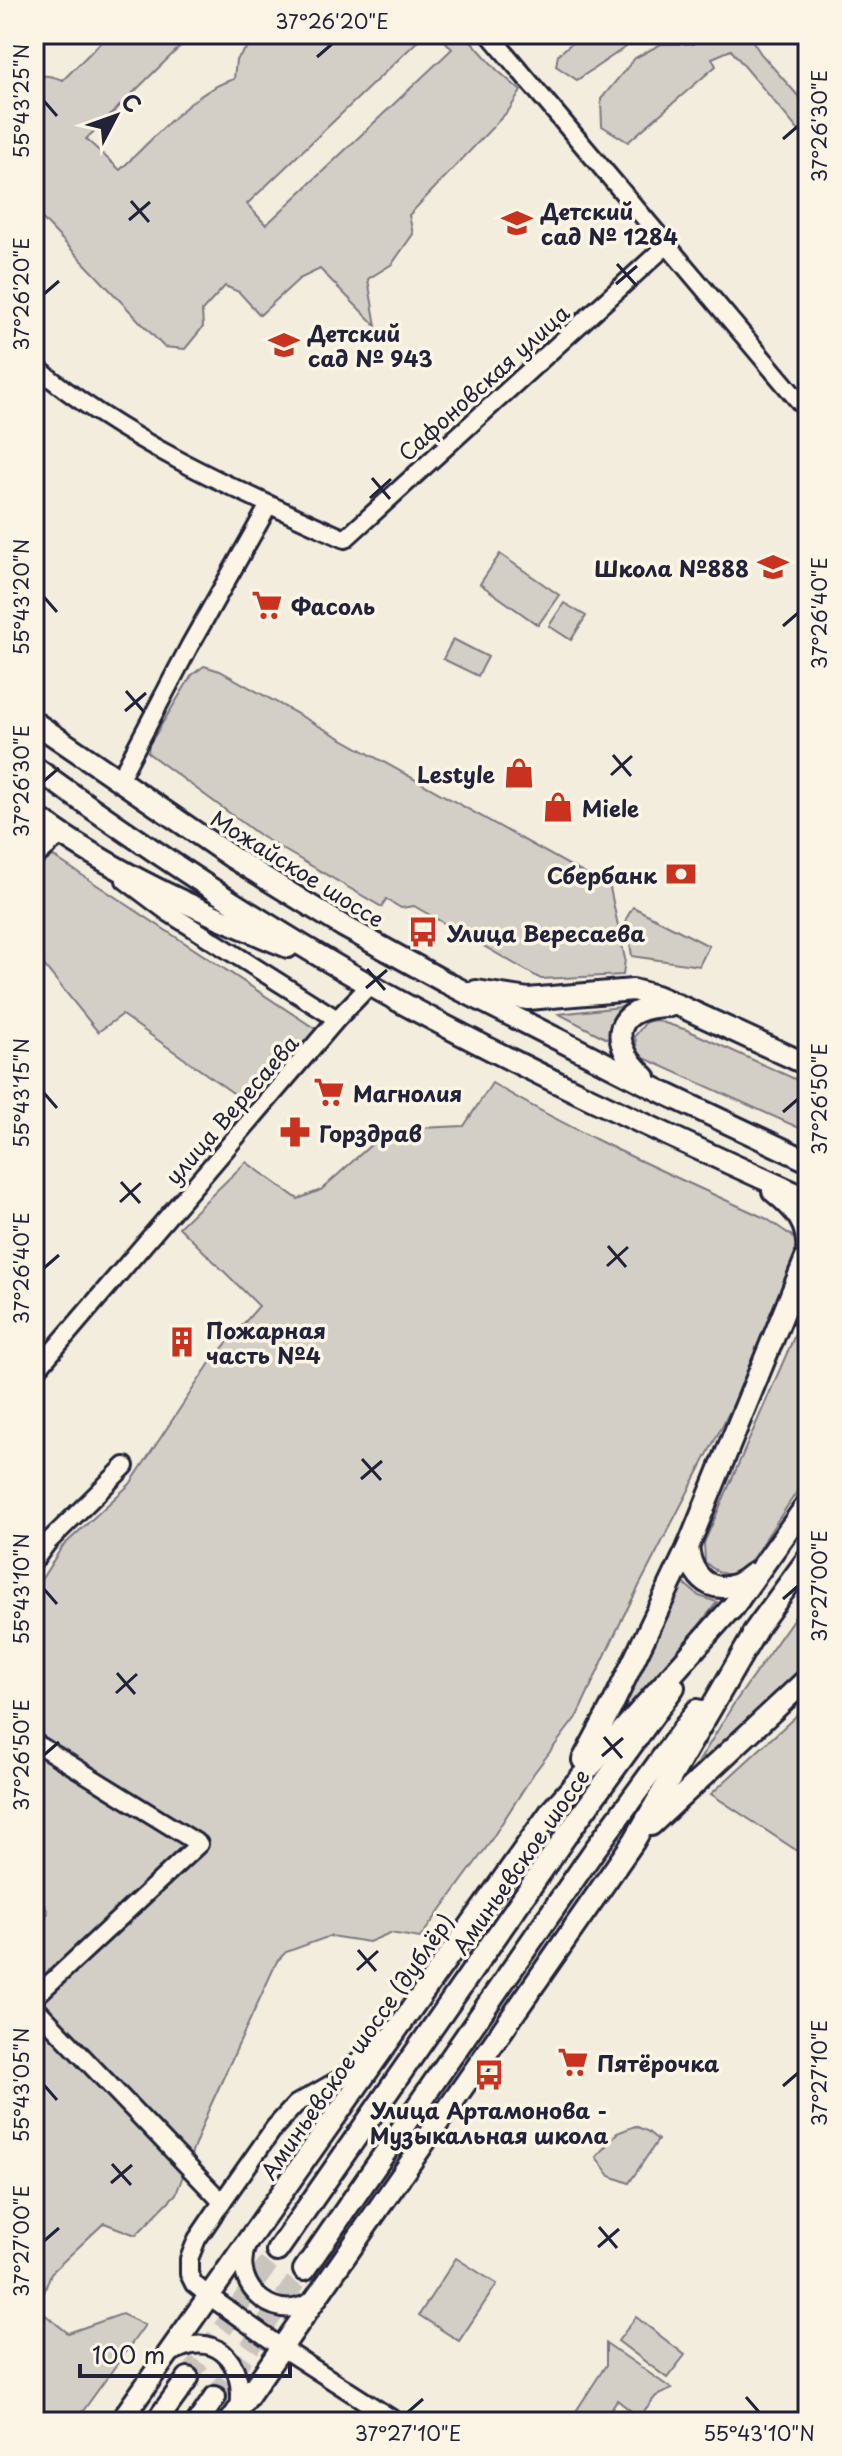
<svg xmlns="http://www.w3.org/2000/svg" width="842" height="2456" font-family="'Playpen Sans',sans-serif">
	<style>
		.green { fill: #d4cfc6; stroke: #7b7880; stroke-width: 2 }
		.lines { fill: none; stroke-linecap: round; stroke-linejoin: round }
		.major-tunnel { stroke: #c9c4bd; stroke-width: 20; stroke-dasharray: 20 10; stroke-linecap: butt }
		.minor-casing { stroke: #22223b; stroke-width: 22 }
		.major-casing { stroke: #22223b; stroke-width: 26 }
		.minor { stroke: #fcf5e5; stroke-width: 16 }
		.major { stroke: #fcf5e5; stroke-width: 20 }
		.ticks { fill: none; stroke: #22223b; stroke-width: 3 }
		.labels { text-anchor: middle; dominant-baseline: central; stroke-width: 7; stroke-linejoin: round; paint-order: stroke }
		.poi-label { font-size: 22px; font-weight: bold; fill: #22223b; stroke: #fcf5e5; text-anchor: start }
		.street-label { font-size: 22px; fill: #22223b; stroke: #fcf5e5 }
		.neatline { fill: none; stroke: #22223b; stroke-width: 3 }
		.ticks-label { font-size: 20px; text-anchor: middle; fill: #22223b }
	</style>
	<rect width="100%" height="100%" fill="#f3edde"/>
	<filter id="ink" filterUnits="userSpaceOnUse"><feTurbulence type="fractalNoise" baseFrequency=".0125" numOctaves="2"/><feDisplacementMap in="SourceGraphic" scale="16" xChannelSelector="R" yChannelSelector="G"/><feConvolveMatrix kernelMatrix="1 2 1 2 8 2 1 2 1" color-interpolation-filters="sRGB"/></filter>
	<g filter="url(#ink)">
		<g class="green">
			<path d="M109,34H193L86,139L120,170C152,141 192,91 234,79L236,60L259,34H425L247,204L266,225L452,49L439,34H465L497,70L521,91L509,110L409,215L413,234L392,264L368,279L376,326L320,269L299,279L260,315L239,292L225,286L202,311L203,327L185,349L164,347L34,210V80C45,73 50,76 63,80Z"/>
			<path d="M582,34H639L630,44L577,80L556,66L558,55Z"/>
			<path d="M695,34H748L761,54L808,107V142L731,50L712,58L716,66L628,142L602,126L601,99L635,58L661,44H693Z"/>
			<path d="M500,554L559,595L538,625L480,584Z"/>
			<path d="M564,603L586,616L571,640L549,626Z"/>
			<path d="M453,639L488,657L478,676L443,659Z"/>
			<path d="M204,666L220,671L610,888L625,959L623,975L541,979L414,906L401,908L386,899L382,907L262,837L148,753L149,745L192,675Z"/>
			<path d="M53,856L317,1030L246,1102L122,1015L98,1032L34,953V871Z"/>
			<path d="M633,907L709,946L699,966L632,956L626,919Z"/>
			<path d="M621,1007L611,1030V1041L559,1014Z"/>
			<path d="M655,1020L687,1030L808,1085V1132L644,1058L637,1051L635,1036L646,1022Z"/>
			<path d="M492,1083C580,1136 674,1176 767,1219L792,1236L804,1253L774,1326L623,1617L577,1716L534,1773L486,1848L420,1938L390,1933L369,1942L330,1936L286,1952L277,1961L208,2111L176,2194L136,2235L104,2223L51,2273L38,2309L68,2333L122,2314L145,2325L75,2422H34V1930L48,1913L34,1880V1591L62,1547L130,1484L212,1360L259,1306L179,1227L246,1162L298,1199L321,1190L373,1143L420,1128L464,1126Z"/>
			<path d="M808,1305V1475L744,1571C728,1578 716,1573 705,1562L704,1543Z"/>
			<path d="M680,1580L699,1596L717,1602L617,1731L615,1728Z"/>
			<path d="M808,1598V1672L684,1786L733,1705Z"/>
			<path d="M808,1705V1858L711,1794Z"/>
			<path d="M635,2126L647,2131L658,2140L629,2183L610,2176L596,2157L617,2133Z"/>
			<path d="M456,2258L497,2284L459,2341L419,2315Z"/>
			<path d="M636,2317L685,2355L667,2378L618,2341Z"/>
			<path d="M606,2343L672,2389L656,2396L639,2417L617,2400L602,2422H569L606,2365Z"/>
		</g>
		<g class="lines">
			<g class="major-tunnel">
				<path d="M188,2378L277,2251"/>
				<path d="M215,2397L304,2270"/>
			</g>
			<g class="minor-casing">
				<g id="minor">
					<path d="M489,34L808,412"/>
					<path d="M806,34L808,37"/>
					<path d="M34,365C122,440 240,492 345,539L668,244"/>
					<path d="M119,780L189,647L269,505"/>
					<path d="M34,858L61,835"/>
					<path d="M125,880L169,913L337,1019"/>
					<path d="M34,1373L337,1019L370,985"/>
					<path d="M34,1561L48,1542L125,1466"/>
					<path d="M34,1742L199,1844L34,1998"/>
					<path d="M34,2006L222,2202"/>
					<path d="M383,2038L340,2079L296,2104L274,2128L222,2202L197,2239L189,2259V2274L194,2284L209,2296L282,2348L397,2422"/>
					<path d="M247,2245C229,2288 281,2329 316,2297"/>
					<path d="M168,2355C214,2326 246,2361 239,2409"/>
				</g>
			</g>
			<g class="major-casing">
				<g id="major">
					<path d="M34,722L233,858L343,926L445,982L660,1091L808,1161"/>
					<path d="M34,767C141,844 253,919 368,984C510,1064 660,1132 808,1199"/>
					<path d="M34,815C111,872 200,911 288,947"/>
					<path d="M476,991L528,999L633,990L656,996L680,1006L808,1065"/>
					<path d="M645,1077C606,1041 613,1006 670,1006"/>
					<path d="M773,1191C795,1209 810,1224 807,1254"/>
					<path d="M688,1547C692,1585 722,1600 752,1574"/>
					<path d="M731,1610L808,1503"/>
					<path d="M753,1633L808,1558"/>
					<path d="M583,1760L613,1704L688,1547L808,1253"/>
					<path d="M651,1825L808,1678"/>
					<path d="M277,2251L568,1833L674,1687"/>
					<path d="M304,2270L593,1852L697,1710"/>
					<path d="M120,2422L551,1811L739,1599"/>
					<path d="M156,2422L188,2378"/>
					<path d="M198,2422L215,2397"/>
					<path d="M230,2422L634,1841L761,1622"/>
				</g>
			</g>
			<use href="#minor" class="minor"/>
			<use href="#major" class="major"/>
		</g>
	</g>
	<path class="ticks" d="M317,57L332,44M44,101L57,116M783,139L798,126M131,201L149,222M129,220L150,202M617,264L636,285M616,284L637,266M44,294L59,281M372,478L390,499M370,498L391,479M44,597L57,612M783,626L798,613M126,691L144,712M125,711L146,693M613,755L631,776M611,775L632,756M44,781L59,768M367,969L385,990M366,988L387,970M44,1093L57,1108M783,1112L798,1099M121,1182L140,1203M120,1202L141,1183M608,1246L626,1267M607,1266L628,1247M44,1268L59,1255M362,1459L381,1480M361,1479L382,1461M44,1589L57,1604M783,1599L798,1586M117,1673L135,1694M116,1693L137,1674M604,1737L622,1758M44,1755L59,1742M602,1756L623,1738M358,1950L376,1971M357,1970L378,1951M44,2085L57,2100M783,2086L798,2073M112,2164L131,2185M111,2183L132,2165M599,2227L617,2248M44,2241L59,2228M598,2247L619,2229M746,2397L759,2412M408,2412L423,2399"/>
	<defs>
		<g id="school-bare" transform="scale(2.4)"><path d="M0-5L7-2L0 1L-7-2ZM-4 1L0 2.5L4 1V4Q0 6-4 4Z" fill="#c8321e" stroke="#fcf5e5" stroke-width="2.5" paint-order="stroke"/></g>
		<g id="supermarket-bare" transform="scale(2.4)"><path d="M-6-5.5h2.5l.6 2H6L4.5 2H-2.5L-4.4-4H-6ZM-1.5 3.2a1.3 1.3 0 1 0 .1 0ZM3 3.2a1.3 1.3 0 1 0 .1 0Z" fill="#c8321e" stroke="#fcf5e5" stroke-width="2.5" paint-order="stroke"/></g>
		<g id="shop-bare" transform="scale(2.4)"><path d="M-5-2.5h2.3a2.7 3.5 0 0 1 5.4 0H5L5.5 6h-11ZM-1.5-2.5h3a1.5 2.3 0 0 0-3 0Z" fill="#c8321e" stroke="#fcf5e5" stroke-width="2.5" paint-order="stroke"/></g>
		<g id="bank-bare" transform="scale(2.4)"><path d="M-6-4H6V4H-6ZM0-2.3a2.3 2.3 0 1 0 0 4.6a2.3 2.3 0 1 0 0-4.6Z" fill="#c8321e" stroke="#fcf5e5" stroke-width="2.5" paint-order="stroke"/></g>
		<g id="bus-bare" transform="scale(2.4)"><path d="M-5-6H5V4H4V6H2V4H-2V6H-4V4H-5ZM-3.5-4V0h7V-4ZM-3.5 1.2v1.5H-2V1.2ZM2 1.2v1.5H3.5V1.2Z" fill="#c8321e" stroke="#fcf5e5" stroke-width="2.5" paint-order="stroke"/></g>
		<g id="pharmacy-bare" transform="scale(2.4)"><path d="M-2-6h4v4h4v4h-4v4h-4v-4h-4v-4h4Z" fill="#c8321e" stroke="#fcf5e5" stroke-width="2.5" paint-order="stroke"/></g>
		<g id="building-bare" transform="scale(2.4)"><path d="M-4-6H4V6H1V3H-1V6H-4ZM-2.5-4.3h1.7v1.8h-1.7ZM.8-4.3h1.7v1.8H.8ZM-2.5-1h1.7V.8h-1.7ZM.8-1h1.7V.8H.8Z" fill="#c8321e" stroke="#fcf5e5" stroke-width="2.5" paint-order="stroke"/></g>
	</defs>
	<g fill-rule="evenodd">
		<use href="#school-bare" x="517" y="223"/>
		<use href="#school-bare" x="284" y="345"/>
		<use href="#school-bare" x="773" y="567"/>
		<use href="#supermarket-bare" x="267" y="605"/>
		<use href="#shop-bare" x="519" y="773"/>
		<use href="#shop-bare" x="558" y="807"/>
		<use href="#bank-bare" x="681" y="874"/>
		<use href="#bus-bare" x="423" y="932"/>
		<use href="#supermarket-bare" x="329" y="1092"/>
		<use href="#pharmacy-bare" x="295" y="1132"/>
		<use href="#building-bare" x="182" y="1342"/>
		<use href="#supermarket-bare" x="573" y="2062"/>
		<use href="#bus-bare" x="489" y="2075"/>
	</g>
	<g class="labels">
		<g class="poi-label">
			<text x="541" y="210">Детский<tspan x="541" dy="25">сад № 1284</tspan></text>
			<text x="308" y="332">Детский<tspan x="308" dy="25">сад № 943</tspan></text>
			<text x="749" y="567" text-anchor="end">Школа №888</text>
			<text x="291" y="605">Фасоль</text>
			<text x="495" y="773" text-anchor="end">Lestyle</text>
			<text x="582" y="807">Miele</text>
			<text x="657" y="874" text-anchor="end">Сбербанк</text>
			<text x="447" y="932">Улица Вересаева</text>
			<text x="353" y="1092">Магнолия</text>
			<text x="319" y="1132">Горздрав</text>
			<text x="206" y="1329">Пожарная<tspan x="206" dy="25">часть №4</tspan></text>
			<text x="597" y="2062">Пятёрочка</text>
			<text x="489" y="2109" text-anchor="middle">Улица Артамонова -<tspan x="489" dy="25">Музыкальная школа</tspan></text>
		</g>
		<g class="street-label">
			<text transform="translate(483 382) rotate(-42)">Сафоновская улица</text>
			<text transform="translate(298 868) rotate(32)">Можайское шоссе</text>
			<text transform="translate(231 1109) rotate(-49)">улица Вересаева</text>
			<text transform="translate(520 1861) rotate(-55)">Аминьевское шоссе</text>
			<text transform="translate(356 2046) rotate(-55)">Аминьевское шоссе (дублёр)</text>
		</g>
	</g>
	<rect width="842" height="2456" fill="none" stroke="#fcf5e5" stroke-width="88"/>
	<g transform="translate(116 116) rotate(49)" stroke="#fcf5e5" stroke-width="6" paint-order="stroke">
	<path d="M0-6L14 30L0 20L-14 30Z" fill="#22223b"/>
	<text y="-12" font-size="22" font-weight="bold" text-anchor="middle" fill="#22223b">С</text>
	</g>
	<path d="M80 2364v12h210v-12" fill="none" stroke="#22223b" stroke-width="4"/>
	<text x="92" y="2364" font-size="24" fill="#22223b" stroke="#fcf5e5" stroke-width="6" paint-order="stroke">100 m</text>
	<rect x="44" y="44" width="754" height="2368" class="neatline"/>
	<g class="ticks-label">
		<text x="332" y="29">37°26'20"E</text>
		<text transform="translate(22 101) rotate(-90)" y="7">55°43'25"N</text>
		<text transform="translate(820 126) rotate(-90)" y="7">37°26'30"E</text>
		<text transform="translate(22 294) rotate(-90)" y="7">37°26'20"E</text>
		<text transform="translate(22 597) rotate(-90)" y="7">55°43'20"N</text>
		<text transform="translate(820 613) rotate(-90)" y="7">37°26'40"E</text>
		<text transform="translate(22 781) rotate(-90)" y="7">37°26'30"E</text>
		<text transform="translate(22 1093) rotate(-90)" y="7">55°43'15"N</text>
		<text transform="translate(820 1099) rotate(-90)" y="7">37°26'50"E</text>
		<text transform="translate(22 1268) rotate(-90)" y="7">37°26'40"E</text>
		<text transform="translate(820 1586) rotate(-90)" y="7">37°27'00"E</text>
		<text transform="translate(22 1589) rotate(-90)" y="7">55°43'10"N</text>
		<text transform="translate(22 1755) rotate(-90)" y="7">37°26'50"E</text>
		<text transform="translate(820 2073) rotate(-90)" y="7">37°27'10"E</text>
		<text transform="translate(22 2085) rotate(-90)" y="7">55°43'05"N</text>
		<text transform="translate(22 2241) rotate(-90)" y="7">37°27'00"E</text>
		<text x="408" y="2441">37°27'10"E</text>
		<text x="759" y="2441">55°43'10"N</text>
	</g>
</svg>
